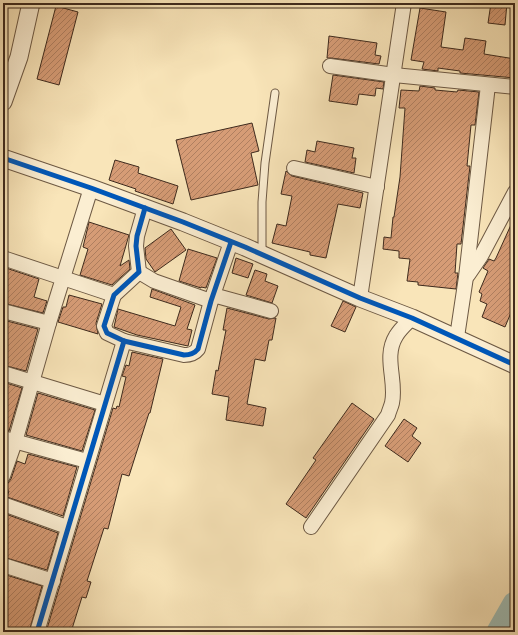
<svg xmlns="http://www.w3.org/2000/svg" width="518" height="635" font-family="Alegreya,serif">
	<style>
		.lines { fill: none; stroke-linecap: round; stroke-linejoin: round }
		.river { stroke: #9fbdb6; stroke-width: 25 }
		.building { fill: url(#building-hatch); stroke: #3e2a1d }
		.service-casing { stroke: #6d5944; stroke-width: 9 }
		.minor-casing { stroke: #6d5944; stroke-width: 16 }
		.tertiary-casing { stroke: #6d5944; stroke-width: 19 }
		.service { stroke: #fbeed2; stroke-width: 7 }
		.minor { stroke: #fbeed2; stroke-width: 14 }
		.tertiary { stroke: #fbeed2; stroke-width: 17 }
		.cycleway-casing { stroke: #fbeed2; stroke-width: 8 }
		.cycleway { stroke: #0057b8; stroke-width: 5 }
	</style>
	<defs>
		<pattern id="building-hatch" width="6" height="6" patternUnits="userSpaceOnUse"><rect width="6" height="6" fill="#d69c76"/><path d="M-1 1l2-2M0 6l6-6M5 7l2-2" fill="none" stroke="#af7f60"/></pattern>
	</defs>
	<rect width="100%" height="100%" fill="#f9e5b9"/>
	<filter id="stains"><feTurbulence type="fractalNoise" baseFrequency=".005" numOctaves="4"/><feColorMatrix values="0 0 0 0 .2 0 0 0 0 .09 0 0 0 0 .02 0 0 0 .5 -.17"/></filter>
	<radialGradient id="worn" r=".72"><stop offset=".6" stop-color="#630" stop-opacity="0"/><stop offset="1" stop-color="#630" stop-opacity=".3"/></radialGradient>
	<g class="lines">
		<path class="river" d="M499,632L515,604"/>
	</g>
	<g class="building">
		<path d="M491,3H507L505,25L488,23Z"/>
		<path d="M56,6L78,12L59,85L37,79Z"/>
		<path d="M420,8L446,12L441,47L463,50L465,38L486,41L484,54L515,59V78L460,73V71L438,68V71L422,69L424,62L411,60Z"/>
		<path d="M329,36L377,43L375,55L381,56L379,64L331,58H327Z"/>
		<path d="M333,75L384,82L383,89L376,88L375,96L359,94L357,105L329,101Z"/>
		<path d="M420,86L435,88V90L457,92L458,90L479,92L475,125H471L467,166H470L461,244H457L455,273H458L456,289L418,285V282L407,281L410,259L399,258V251L383,249L384,237L391,238L393,217H394L400,177L405,108H399L401,90L419,91Z"/>
		<path d="M252,123L259,151L251,153L258,185L191,200L176,140Z"/>
		<path d="M317,141L354,148L352,158H356L354,173L305,162L307,150L315,152Z"/>
		<path d="M115,160L139,167L138,173L178,186L173,204L135,191L136,189L109,180Z"/>
		<path d="M286,171L292,176L363,193L360,208L338,204L326,258L310,255V252L272,243L277,224L286,226L292,196L281,194Z"/>
		<path d="M515,216V303L505,327L482,317L487,304L480,301L482,294L479,292L488,271L483,268L489,259L494,261L496,258Z"/>
		<path d="M89,222L129,235L120,266L129,260L130,269L112,285L80,275L88,249L83,247Z"/>
		<path d="M171,229L186,250L155,272L146,259L145,248Z"/>
		<path d="M188,249L217,258L206,288L201,287V288L179,281Z"/>
		<path d="M236,258L253,264L248,278L232,273Z"/>
		<path d="M3,267L39,279L34,297L47,301L43,313L3,303Z"/>
		<path d="M255,270L267,274L265,281L278,286L272,303L246,295Z"/>
		<path d="M152,289L195,305L187,329L192,330L188,346L137,335L114,327L118,309L175,326L181,307L150,297Z"/>
		<path d="M69,295L102,304L96,323L98,334L58,322L63,307H66Z"/>
		<path d="M343,301L356,307L345,332L331,326Z"/>
		<path d="M227,308L269,319L276,318L272,340H269L265,361L255,359L247,404L266,408L263,426L226,420L229,397L212,394L216,370L218,371L226,330H223Z"/>
		<path d="M3,320L38,329L26,371L3,365Z"/>
		<path d="M132,352L163,359L150,413H149L129,476L122,474L108,529L104,528L87,581L91,582L86,598L82,597L71,632H46L113,408L116,409L117,406L119,407L126,377L122,376L126,365L129,366Z"/>
		<path d="M3,382L22,388L9,431L3,430Z"/>
		<path d="M38,393L95,410L82,451L26,435Z"/>
		<path d="M352,403L374,419L306,518L286,504L316,460L313,458Z"/>
		<path d="M404,419L417,428L412,436L421,443L408,462L385,446Z"/>
		<path d="M28,454L77,467L63,516L7,497L9,491L3,490V484L8,483L11,479L17,461L25,464Z"/>
		<path d="M3,513L58,533L47,570L3,557Z"/>
		<path d="M3,574L42,586L29,632H3Z"/>
	</g>
	<g class="lines">
		<g class="service-casing">
			<path id="service" d="M262,254V202L265,163L275,93"/>
		</g>
		<g class="minor-casing">
			<g id="minor">
				<path d="M330,66L394,75L515,87"/>
				<path d="M294,168L377,187"/>
				<path d="M145,208L137,236L136,246L139,272L114,295L104,326L107,333L124,341L184,355C190,355 194,354 198,349L211,301L231,242"/>
				<path d="M3,258L114,295"/>
				<path d="M139,272L154,281L211,301"/>
				<path d="M468,275L481,256L515,192"/>
				<path d="M213,295L271,311"/>
				<path d="M360,298L404,3"/>
				<path d="M3,311L49,323"/>
				<path d="M457,337L466,277L488,85"/>
				<path d="M3,373L105,404"/>
				<path d="M3,438L87,461"/>
				<path d="M3,476L15,442L49,323L91,188"/>
				<path d="M3,504L67,527"/>
				<path d="M311,527L388,415C389,411 391,407 392,403C397,381 383,357 396,336C400,329 407,323 412,318"/>
				<path d="M3,565L53,581"/>
				<path d="M37,632L124,341"/>
			</g>
		</g>
		<g class="tertiary-casing">
			<g id="tertiary">
				<path d="M3,102L19,57L31,3"/>
				<path d="M3,158L91,188L183,222L245,247L360,298L412,318L515,365"/>
			</g>
		</g>
		<use href="#service" class="service"/>
		<use href="#minor" class="minor"/>
		<use href="#tertiary" class="tertiary"/>
		<g class="cycleway-casing">
			<g id="cycleway">
				<path d="M3,158L91,188L183,222L245,247L360,298L412,318L515,365"/>
				<path d="M145,208L137,236L136,246L139,272L114,295L104,326L107,333L124,341L184,355C190,355 194,354 198,349L211,301L231,242"/>
				<path d="M37,632L124,341"/>
			</g>
		</g>
		<use href="#cycleway" class="cycleway"/>
	</g>
	<rect width="518" height="635" fill="none" stroke="#f9e5b9" stroke-width="16"/>
	<rect x="4" y="4" width="510" height="627" fill="none" stroke="#3e2a1d" stroke-width="2"/>
	<rect x="8" y="8" width="502" height="619" fill="none" stroke="#3e2a1d"/>
	<rect width="100%" height="100%" filter="url(#stains)"/>
	<rect width="100%" height="100%" fill="url(#worn)"/>
</svg>
